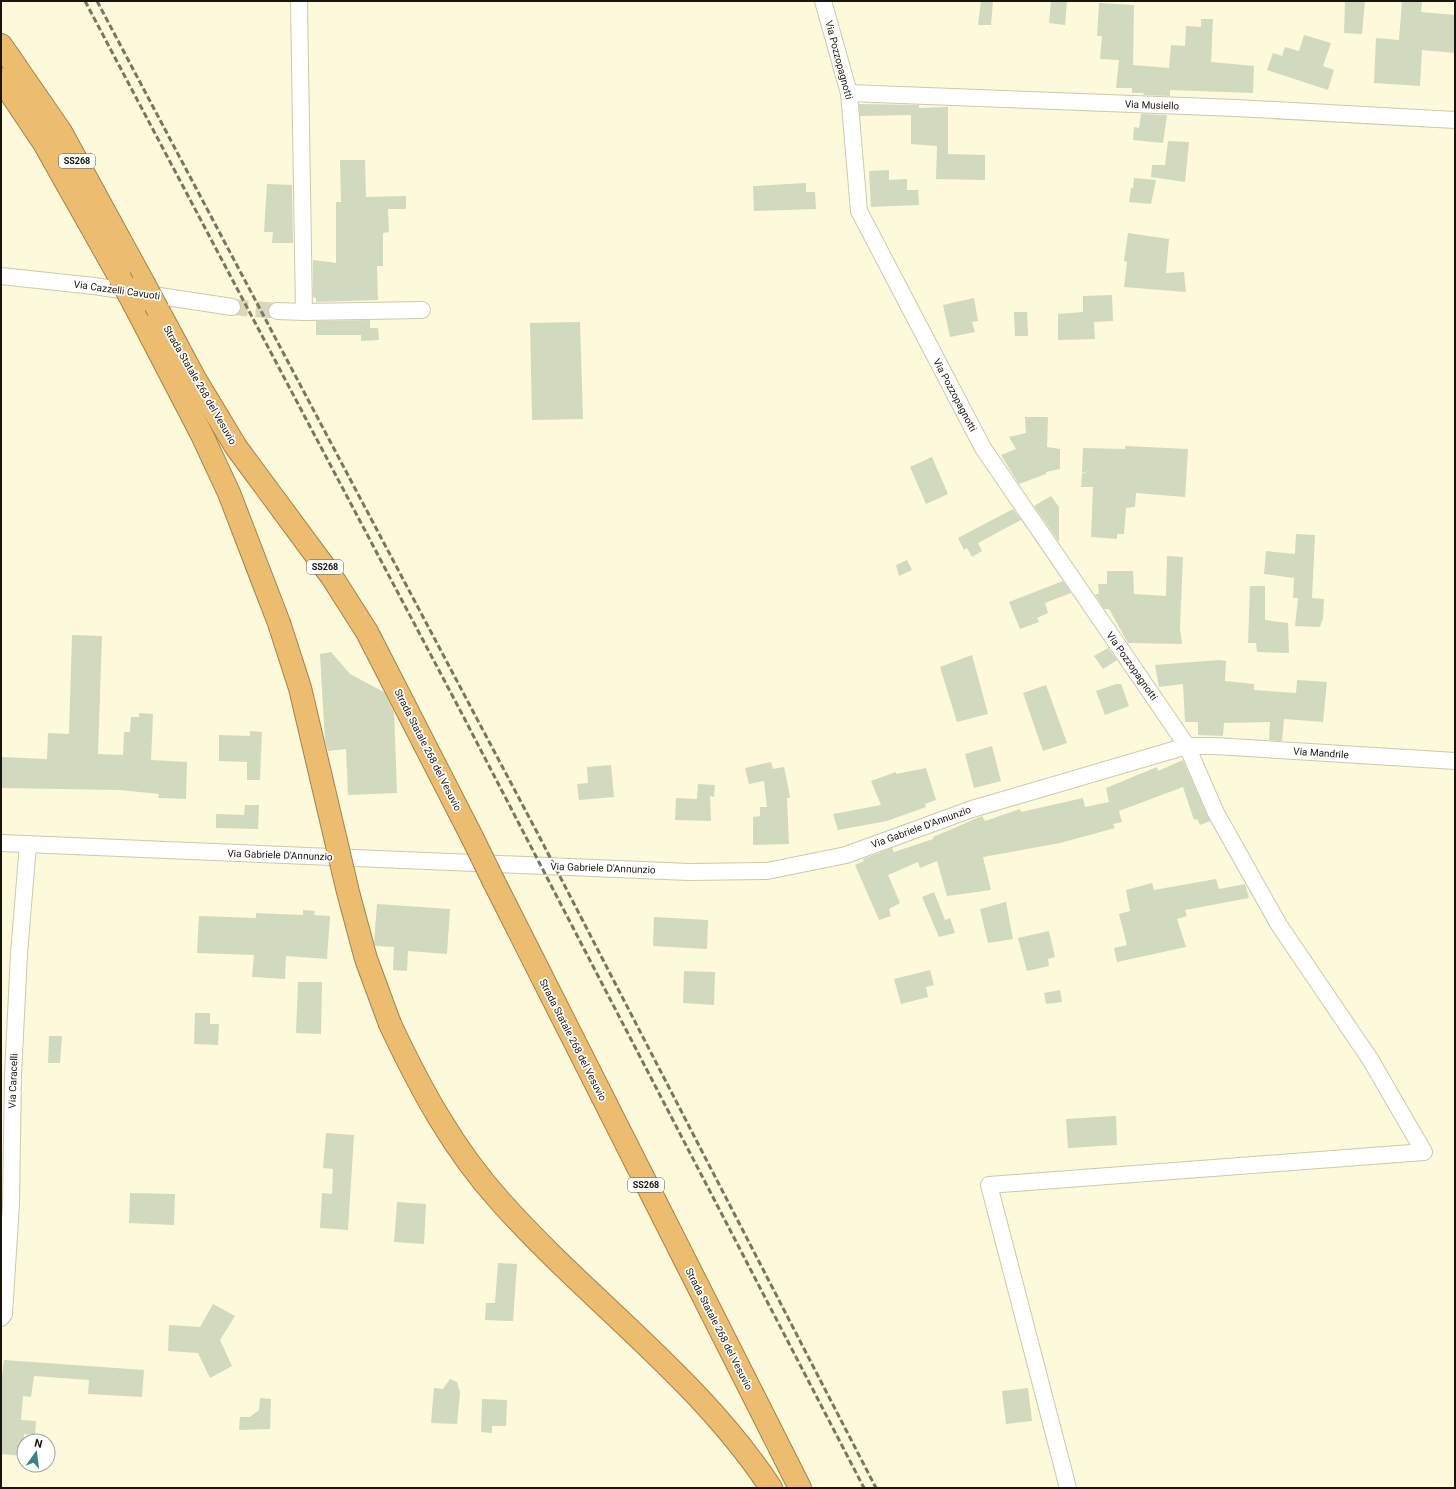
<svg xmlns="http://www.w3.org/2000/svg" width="1456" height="1489" font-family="Roboto,sans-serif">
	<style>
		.building { fill: #d1dabe }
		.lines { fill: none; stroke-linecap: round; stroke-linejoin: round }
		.street-tunnel { stroke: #dbd7bc; stroke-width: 16; stroke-dasharray: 16 8; stroke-linecap: butt }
		.street-casing { stroke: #cdc9ac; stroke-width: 18 }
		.highway-casing { stroke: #a2834c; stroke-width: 24 }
		.street { stroke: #fff; stroke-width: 16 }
		.highway { stroke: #ecbd6f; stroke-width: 22 }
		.rail { stroke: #787563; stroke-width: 3; stroke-dasharray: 6 3; stroke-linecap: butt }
		.highway-bridge-casing { stroke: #a2834c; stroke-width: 24; stroke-linecap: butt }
		.highway-bridge { stroke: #ecbd6f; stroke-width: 22 }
		.labels { text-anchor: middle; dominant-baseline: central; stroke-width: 3.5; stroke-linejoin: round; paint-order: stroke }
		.shield { fill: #fff; stroke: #5d5c55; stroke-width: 1 }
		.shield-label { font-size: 9px; font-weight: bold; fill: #18160c }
		.street-label { font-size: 10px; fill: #18160c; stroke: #fff }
	</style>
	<rect width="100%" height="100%" fill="#fdf9db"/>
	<g class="building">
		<path d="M981,1H993L991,25H978Z"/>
		<path d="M1051,1L1067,2L1065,25L1049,23Z"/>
		<path d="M1345,1H1365L1362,34L1344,33Z"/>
		<path d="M1402,1L1422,2L1421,12L1455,15V53L1422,50L1420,86L1374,83L1376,38L1399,40Z"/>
		<path d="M1099,3L1134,5L1133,65L1169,68L1171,45L1185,46L1186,26L1201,27V19H1213L1211,62L1254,66L1253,93L1170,90V96L1143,95L1144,93H1132V88H1116L1119,60L1100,59L1102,36H1097Z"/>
		<path d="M1304,35L1331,43L1323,66L1334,70L1328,90L1267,70L1273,53L1282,56L1285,47L1299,51Z"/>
		<path d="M859,104L919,105V108L948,107V154L985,155V180L936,179L937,146L911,144V115L860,116Z"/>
		<path d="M1141,114L1167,115L1163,143L1133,140L1134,127L1139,128Z"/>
		<path d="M1168,141L1189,142L1185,182L1151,177L1152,165H1165Z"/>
		<path d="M340,160H365L366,197L406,196V209H388L389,232L383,233V266H377L378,300L316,302V298L313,297V260L336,263V202H341Z"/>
		<path d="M889,170V180L907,179V190H918L919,205L871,207L869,171Z"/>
		<path d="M1134,178L1156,180L1151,204L1129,202L1131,188H1133Z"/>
		<path d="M806,183V192H815L816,209L754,211L753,186Z"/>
		<path d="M267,184L292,185L293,243H272L273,232H264Z"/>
		<path d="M1128,233L1169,239L1166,273L1184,272L1186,292L1124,287L1127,262L1124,261Z"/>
		<path d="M1112,295L1113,321L1094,322L1095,339L1058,340V314L1083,312V296Z"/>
		<path d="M974,298L978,321L972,322L975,332L950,337L943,305Z"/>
		<path d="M1014,312H1027L1028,336H1015Z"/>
		<path d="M370,320V328H378L379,340L361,341V335H316V321Z"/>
		<path d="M580,322L583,419L532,420L530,323Z"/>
		<path d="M1025,417H1048L1047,447L1060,449V469L1046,472V474L1019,484L1001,455L1016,449L1009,437L1026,433Z"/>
		<path d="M1125,446L1188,449L1185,497L1136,493L1135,507L1126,508L1124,534H1117V539L1091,537L1093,487H1081L1082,474L1089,471L1082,473L1083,448L1125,449Z"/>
		<path d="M932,457L948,494L926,504L910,467Z"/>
		<path d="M1051,496L1059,507V542L1034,506Z"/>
		<path d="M1013,509L1021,520L978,543L982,551L972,557L967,548L964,550L958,538Z"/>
		<path d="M1296,534L1315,535L1312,598L1324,599L1323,618L1320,627L1295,626L1298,598H1293L1294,578L1264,574L1266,551L1295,554Z"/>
		<path d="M1167,556L1183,557L1180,628L1182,644L1128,643L1109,609H1104L1096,596L1095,594H1099L1098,584H1107V571H1133L1134,594L1166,596Z"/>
		<path d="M907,560L912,570L899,576L896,565Z"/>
		<path d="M1063,581L1071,593L1045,603L1048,613L1037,618L1039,622L1020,629L1009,602Z"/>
		<path d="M1250,586H1265V620L1288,623L1289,653L1257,652L1256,643H1248Z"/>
		<path d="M72,635L102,636L98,754L123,755L124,732H130L131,717H139V713L153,714L151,760L187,762L186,799L158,798L159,794L120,790L1,788V757L47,759L48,733L69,734Z"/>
		<path d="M1108,648L1117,660L1103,669L1094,656Z"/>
		<path d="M331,652L350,674L384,692L394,712L397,793L348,795L346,749L328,751L325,741L320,654Z"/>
		<path d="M972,655L988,714L957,722L940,667Z"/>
		<path d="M1219,660L1226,661L1225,681L1254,684V690L1296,693L1297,680L1327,682L1323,722L1284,719L1282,741L1269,740L1270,722L1224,723L1223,736L1198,735V722H1185L1183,684L1159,687L1155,665Z"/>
		<path d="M1116,684H1121L1129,706L1105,715L1096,691Z"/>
		<path d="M1046,685L1067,743L1043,751L1023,693Z"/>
		<path d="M250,731L262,732L260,780H247V762L219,761V735L250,736Z"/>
		<path d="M992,746L1001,781L974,788L965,754Z"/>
		<path d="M1183,760L1210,821L1200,825L1197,819L1194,820L1183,787L1119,811L1122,822L1113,824L1115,828L1060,843L983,857L991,890L947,896L937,861L920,868L918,862L888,875L900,903L889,909L891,916L879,920L855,865L864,861L863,859L892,848L894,852L933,839V837L982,816L985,821L1020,809L1021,812L1083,798L1085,807L1109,802L1106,788L1157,767L1158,771Z"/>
		<path d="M771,762L773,769L784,767L788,786L790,798H787L789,844L753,845V817L760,816V807H767L764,781L749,784L745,768Z"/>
		<path d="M611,765L614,797L579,800L577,784L588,783L587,767Z"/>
		<path d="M926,768L936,800L925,804L926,807L887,821L838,830L833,814L881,805L871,781L896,772V774Z"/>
		<path d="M698,784L715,785L714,797L710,796L711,821L675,820L676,798L697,799Z"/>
		<path d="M245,805H259L258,829L216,828V814L244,815Z"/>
		<path d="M1216,879L1219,889L1245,884L1249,898L1185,910L1187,916L1177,919L1186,947L1117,962L1114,948L1127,945L1119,914L1130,911L1126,890L1152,883L1154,890Z"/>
		<path d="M934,892L945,920L950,918L955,933L939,937L922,897Z"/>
		<path d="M1006,902L1013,939L988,943L980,909Z"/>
		<path d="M377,904L450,909L447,954L408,951L407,971L393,970L394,947L375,946L374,942Z"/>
		<path d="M303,910L315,911L314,915L330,916L327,959L286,956L285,979L252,977L254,955L197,953L199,916L256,918V913L303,915Z"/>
		<path d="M654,917L708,920L707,949L653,946Z"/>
		<path d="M1049,931L1055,957L1048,959L1049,966L1027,971L1018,938Z"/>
		<path d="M930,970L934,985L926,987L928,997L901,1004L894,979Z"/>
		<path d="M684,971L715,972L714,1005L683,1003Z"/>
		<path d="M298,982H322L321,1034L296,1033Z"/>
		<path d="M1060,990L1062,1002L1046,1004L1044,993Z"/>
		<path d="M195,1013H210V1024H219L218,1045L194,1044Z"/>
		<path d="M49,1036H62L60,1063H48Z"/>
		<path d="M1116,1116L1117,1145L1068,1148L1066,1119Z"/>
		<path d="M326,1133L354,1135L348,1230L320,1228L322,1193L332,1194L333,1169L323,1168Z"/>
		<path d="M130,1193L175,1194L174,1225L129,1223Z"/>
		<path d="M397,1202L426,1204L424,1244L394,1242Z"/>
		<path d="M498,1263L517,1264L513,1321L485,1320L486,1303H495Z"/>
		<path d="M213,1304L235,1316L220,1340L232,1366L210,1378L198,1353L168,1351L169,1325L200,1327Z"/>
		<path d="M4,1360L144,1370L142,1397L88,1394L89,1380L34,1376L31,1397L23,1396L21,1420L36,1421L35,1435L24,1434V1456L1,1454V1384Z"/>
		<path d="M450,1379L457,1382L460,1392L457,1424L431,1423L434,1388L443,1389Z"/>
		<path d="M1028,1388L1032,1421L1006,1424L1002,1391Z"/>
		<path d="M260,1398L271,1399L270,1429L239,1430L240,1417H250L259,1410Z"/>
		<path d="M482,1399L507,1400L506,1426H492V1433L481,1432Z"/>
	</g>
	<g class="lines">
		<path class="street-tunnel" d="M232,307L277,311"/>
		<g class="street-casing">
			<g id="street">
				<path d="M299,1L304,312"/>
				<path d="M823,1L849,93L859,211L983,448L1187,746L1216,813L1279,925L1370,1059L1424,1152L989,1185L1068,1488"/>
				<path d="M849,93L1236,108L1455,120"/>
				<path d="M1,276L94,286L232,307"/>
				<path d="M277,311L304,312L422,310"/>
				<path d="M1,843L689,872L767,871L846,855L972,809L1187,746H1215L1455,761"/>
				<path d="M1,1318L4,1314L11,1204L13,1075L19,954L28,844"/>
			</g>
		</g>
		<g class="highway-casing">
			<g id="highway">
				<path d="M1,45L61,132L143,282"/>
				<path d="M1,79L44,143L120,278"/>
				<path d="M135,306L202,435L229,493L279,623"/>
				<path d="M158,310L195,379L236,447L332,577L367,632L472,837"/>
				<path d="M494,882L800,1488"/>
				<path d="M390,1024C420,1088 453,1149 500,1201C587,1299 699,1378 771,1488"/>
			</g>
		</g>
		<use href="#street" class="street"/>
		<use href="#highway" class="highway"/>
		<g class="rail">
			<path d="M85,1L461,712L864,1488"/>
			<path d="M97,1L539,836L876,1488"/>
		</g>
		<g class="highway-bridge-casing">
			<g id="highway-bridge">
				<path d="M120,278L135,306"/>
				<path d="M143,282L158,310"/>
				<path d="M279,623L300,688L348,892L366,959L390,1024"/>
				<path d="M472,837L494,882"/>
			</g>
		</g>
		<use href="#highway-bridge" class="highway-bridge"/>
	</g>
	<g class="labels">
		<g class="shield">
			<rect x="59" y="154" width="36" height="14" rx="3"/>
			<rect x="307" y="560" width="36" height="14" rx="3"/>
			<rect x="628" y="1178" width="36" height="14" rx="3"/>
		</g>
		<g class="shield-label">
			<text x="77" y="161">SS268</text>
			<text x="325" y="567">SS268</text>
			<text x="646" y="1185">SS268</text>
		</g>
		<g class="street-label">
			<text transform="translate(839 60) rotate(75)">Via Pozzopagnotti</text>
			<text transform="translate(1152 105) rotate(2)">Via Musiello</text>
			<text transform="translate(117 290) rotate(8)">Via Cazzelli Cavuoti</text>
			<text transform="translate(200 385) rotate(60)">Strada Statale 268 del Vesuvio</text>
			<text transform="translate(955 395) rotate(62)">Via Pozzopagnotti</text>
			<text transform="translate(1132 666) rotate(55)">Via Pozzopagnotti</text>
			<text transform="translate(428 750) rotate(63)">Strada Statale 268 del Vesuvio</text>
			<text transform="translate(1321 753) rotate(4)">Via Mandrile</text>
			<text transform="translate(921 827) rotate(-20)">Via Gabriele D'Annunzio</text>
			<text transform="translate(280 855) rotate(2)">Via Gabriele D'Annunzio</text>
			<text transform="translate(603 868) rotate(2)">Via Gabriele D'Annunzio</text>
			<text transform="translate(573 1040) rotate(63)">Strada Statale 268 del Vesuvio</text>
			<text transform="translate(13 1081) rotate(-88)">Via Caracelli</text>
			<text transform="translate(719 1329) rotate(63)">Strada Statale 268 del Vesuvio</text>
		</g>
	</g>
	<rect width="1456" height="1489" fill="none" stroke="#18160c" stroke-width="4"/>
	<g transform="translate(36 1453) rotate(14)"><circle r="19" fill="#ffffff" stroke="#a3a29e"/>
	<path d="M0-3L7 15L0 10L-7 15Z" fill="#3a818a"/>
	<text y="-6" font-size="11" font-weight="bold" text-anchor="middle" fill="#18160c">N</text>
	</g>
</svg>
